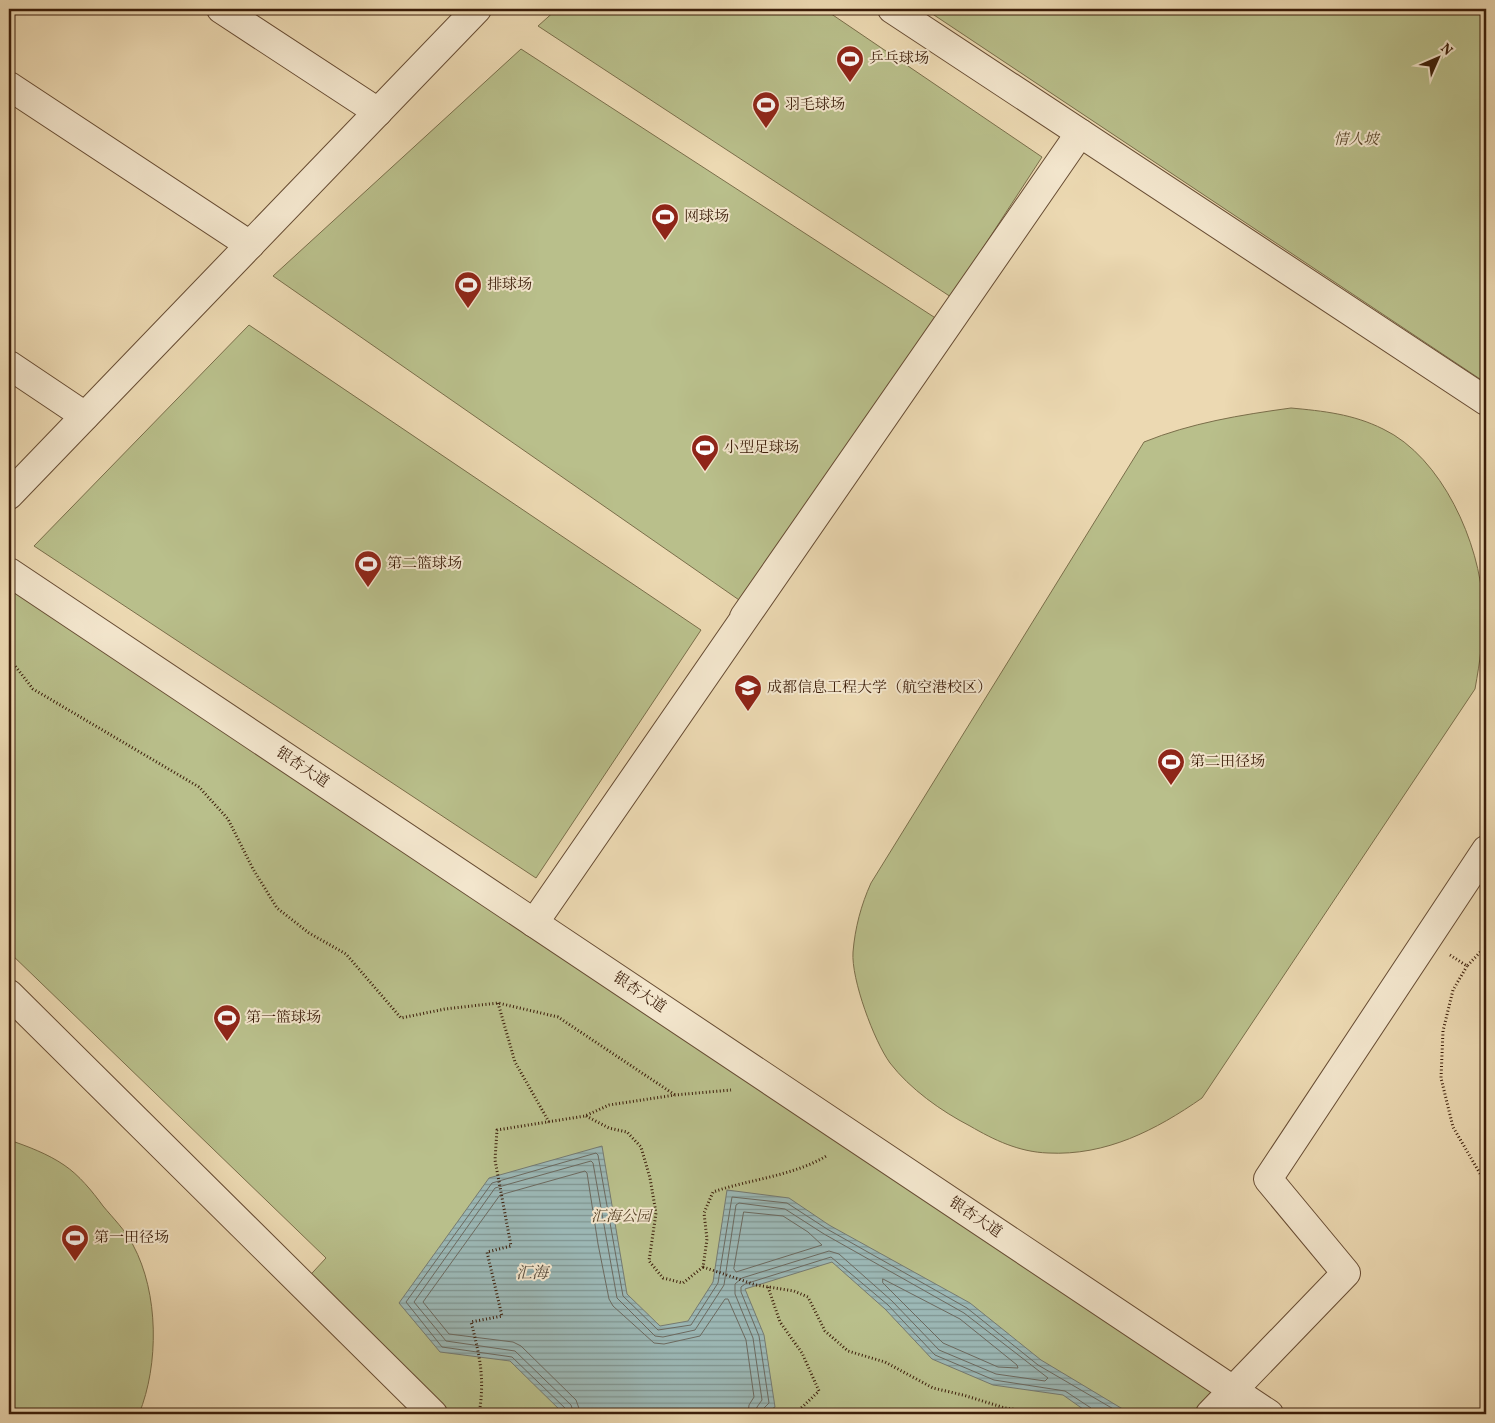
<svg xmlns="http://www.w3.org/2000/svg" width="1495" height="1423" font-family="Vollkorn,'Noto Serif SC',serif">
	<style>
		.green { fill: #b9bf8b; stroke: #7a6e4a }
		.water { fill: url(#water-rules); stroke: #757a71 }
		.lines { fill: none; stroke-linecap: round; stroke-linejoin: round }
		.shore { stroke: #6c6a60; stroke-width: 1 }
		.minor-casing { stroke: #674c33; stroke-width: 30 }
		.path { stroke: #3b1d09; stroke-width: 3; stroke-dasharray: 1 2.5; stroke-linecap: butt }
		.minor { stroke: #f3e6cd; stroke-width: 28 }
		.labels { text-anchor: middle; dominant-baseline: central; stroke-width: 4; stroke-linejoin: round; paint-order: stroke }
		.poi-label { font-size: 15px; fill: #3b1d09; stroke: #f3e6cd; text-anchor: start }
		.park-label { font-size: 15px; font-style: italic; fill: #5a462a; stroke: #f3e6cd }
		.street-label { font-size: 15px; fill: #3b1d09; stroke: #f3e6cd }
		.water-label { font-size: 16px; font-style: italic; fill: #584c3d; stroke: #f3e6cd }
	</style>
	<defs>
		<pattern id="water-rules" width="6" height="5" patternUnits="userSpaceOnUse" patternTransform="scale(1.25)"><rect width="6" height="5" fill="#9cb8b6"/><path d="M0 2.5h6" fill="none" stroke="#809592"/></pattern>
	</defs>
	<rect width="100%" height="100%" fill="#ecd9b2"/>
	<filter id="stains"><feTurbulence type="fractalNoise" baseFrequency=".004" numOctaves="4"/><feColorMatrix values="0 0 0 0 .2 0 0 0 0 .09 0 0 0 0 .02 0 0 0 .5 -.17"/></filter>
	<radialGradient id="worn" r=".72"><stop offset=".6" stop-color="#630" stop-opacity="0"/><stop offset="1" stop-color="#630" stop-opacity=".3"/></radialGradient>
	<g class="green">
		<path d="M557,9H824L1042,157L951,297L538,26Z"/>
		<path d="M925,9H1486V383Z"/>
		<path d="M521,49L937,319L742,602L273,276Z"/>
		<path d="M249,325L701,630L536,878L34,546Z"/>
		<path d="M1291,408C1323,411 1353,414 1383,429C1442,457 1480,543 1483,606C1484,634 1480,661 1475,689L1202,1098C1156,1130 1106,1156 1048,1153C1019,1152 994,1140 970,1126C941,1111 910,1089 890,1063C874,1041 851,979 853,952C855,928 861,905 871,883L1144,442C1191,423 1240,415 1291,408Z"/>
		<path d="M9,572L1233,1390L1210,1414H433L302,1284L326,1258L9,952Z"/>
		<path d="M9,1140C27,1146 48,1154 64,1165C79,1175 92,1191 103,1206C113,1218 126,1231 133,1245C159,1293 159,1365 139,1414H9Z"/>
	</g>
	<path class="water" d="M602,1146L627,1294L660,1326L688,1321L713,1282L727,1190L789,1198L829,1225L970,1303L1041,1360L1131,1414H1090L1063,1395L993,1385L932,1359L885,1309L832,1262L745,1289L764,1335L775,1407L763,1414H564L510,1361L440,1352L399,1303L489,1178Z"/>
	<g class="lines">
		<g class="shore">
			<path d="M744,1212L783,1216L808,1232L822,1245L736,1272L734,1269Z"/>
			<path d="M883,1279L960,1319L1017,1365L1018,1368L998,1367L943,1343L883,1283Z"/>
			<path d="M567,1414L566,1409L512,1357L442,1347L406,1302L492,1183L596,1153L598,1155L623,1296L658,1330L691,1325L718,1283L732,1197L787,1203L827,1229L967,1308L1038,1365L1122,1414"/>
			<path d="M574,1414L571,1405L515,1351L446,1341L414,1302L495,1188L591,1161L593,1163L617,1298L655,1336L663,1337L695,1330L724,1285L736,1205L739,1203L785,1209L824,1234L964,1313L1048,1378L1045,1381L996,1374L939,1350L892,1301L839,1254L829,1251L742,1278L735,1284V1294L753,1338L762,1400L757,1407L755,1414"/>
			<path d="M581,1414L576,1400L521,1346L513,1342L449,1334L423,1302L500,1195L585,1171L587,1173L598,1244L609,1299L613,1306L654,1343L664,1344L700,1336L725,1299H728L746,1340L754,1397L749,1405L748,1414"/>
			<path d="M762,1414L763,1409L769,1403L759,1336L741,1292V1287L745,1284L831,1257L888,1305L935,1355L994,1380L1065,1391L1091,1408L1092,1414"/>
		</g>
		<g class="minor-casing">
			<g id="minor">
				<path d="M221,9L378,112"/>
				<path d="M892,9L1486,401"/>
				<path d="M9,86L250,245"/>
				<path d="M9,365L85,416"/>
				<path d="M9,495L477,9"/>
				<path d="M9,572L1269,1414"/>
				<path d="M534,923L1080,133L744,617"/>
				<path d="M9,994L433,1414"/>
				<path d="M1210,1414L1346,1273L1268,1179L1486,850"/>
			</g>
		</g>
		<g class="path">
			<path d="M9,658L33,689L199,787L228,819L253,869L277,908L309,933L346,954L401,1018L445,1009L498,1003L558,1017L675,1095"/>
			<path d="M1450,955L1467,966L1486,946"/>
			<path d="M1467,966L1453,990L1443,1031L1441,1078L1453,1127L1486,1184"/>
			<path d="M498,1003L515,1062L549,1122"/>
			<path d="M586,1116L609,1128L627,1132L641,1147L650,1178L656,1213L649,1261L663,1278L683,1283L703,1267L707,1239L704,1213L713,1192C750,1179 794,1176 828,1155"/>
			<path d="M703,1267L756,1285L794,1291L808,1297L825,1331L848,1351L885,1362L933,1388L963,1395L1005,1408L1047,1414"/>
			<path d="M768,1287L780,1322L802,1353L819,1391L795,1414"/>
			<path d="M479,1414C485,1380 480,1356 471,1322L502,1316L487,1252L511,1246L495,1160L497,1130L585,1116L609,1105L675,1095L731,1090"/>
		</g>
		<use href="#minor" class="minor"/>
	</g>
	<defs>
		<g id="stadium-pin" transform="scale(1.4375)"><path d="M0 17L-7.5 6A9.5 9.5 0 1 1 7.5 6Z" fill="#8f2418" stroke="#f3e6cd"/><path d="M0-5a6.5 5 0 1 0 0 10a6.5 5 0 1 0 0-10ZM-3.5-1.8h7v3.6h-7Z" fill="#fff"/></g>
		<g id="university-pin" transform="scale(1.4375)"><path d="M0 17L-7.5 6A9.5 9.5 0 1 1 7.5 6Z" fill="#8f2418" stroke="#f3e6cd"/><path d="M0-5L7-2L0 1L-7-2ZM-4 1L0 2.5L4 1V4Q0 6-4 4Z" fill="#fff"/></g>
	</defs>
	<g fill-rule="evenodd">
		<use href="#stadium-pin" x="850" y="59"/>
		<use href="#stadium-pin" x="766" y="105"/>
		<use href="#stadium-pin" x="665" y="217"/>
		<use href="#stadium-pin" x="468" y="285"/>
		<use href="#stadium-pin" x="705" y="448"/>
		<use href="#stadium-pin" x="368" y="564"/>
		<use href="#university-pin" x="748" y="688"/>
		<use href="#stadium-pin" x="1171" y="762"/>
		<use href="#stadium-pin" x="227" y="1018"/>
		<use href="#stadium-pin" x="75" y="1238"/>
	</g>
	<g class="labels">
		<g class="poi-label">
			<text x="869" y="59">乒乓球场</text>
			<text x="785" y="105">羽毛球场</text>
			<text x="684" y="217">网球场</text>
			<text x="487" y="285">排球场</text>
			<text x="724" y="448">小型足球场</text>
			<text x="387" y="564">第二篮球场</text>
			<text x="767" y="688">成都信息工程大学（航空港校区）</text>
			<text x="1190" y="762">第二田径场</text>
			<text x="246" y="1018">第一篮球场</text>
			<text x="94" y="1238">第一田径场</text>
		</g>
		<g class="park-label">
			<text x="1356" y="140">情人坡</text>
			<text x="621" y="1217">汇海公园</text>
		</g>
		<g class="street-label">
			<text transform="translate(302 768) rotate(34)">银杏大道</text>
			<text transform="translate(639 993) rotate(34)">银杏大道</text>
			<text transform="translate(975 1218) rotate(34)">银杏大道</text>
		</g>
		<g class="water-label">
			<text x="532" y="1274">汇海</text>
		</g>
	</g>
	<rect width="1495" height="1423" fill="none" stroke="#ecd9b2" stroke-width="30"/>
	<rect x="10" y="10" width="1475" height="1403" fill="none" stroke="#3b1d09" stroke-width="2.5"/>
	<rect x="15" y="15" width="1465" height="1393" fill="none" stroke="#3b1d09"/>
	<g transform="translate(1438 58) rotate(45)" stroke="#f3e6cd" stroke-width="4" paint-order="stroke">
	<path d="M0-4L9 19L0 12L-9 19Z" fill="#3b1d09"/>
	<text y="-8" font-size="14" font-weight="bold" text-anchor="middle" fill="#3b1d09">N</text>
	</g>
	<rect width="100%" height="100%" filter="url(#stains)"/>
	<rect width="100%" height="100%" fill="url(#worn)"/>
</svg>
